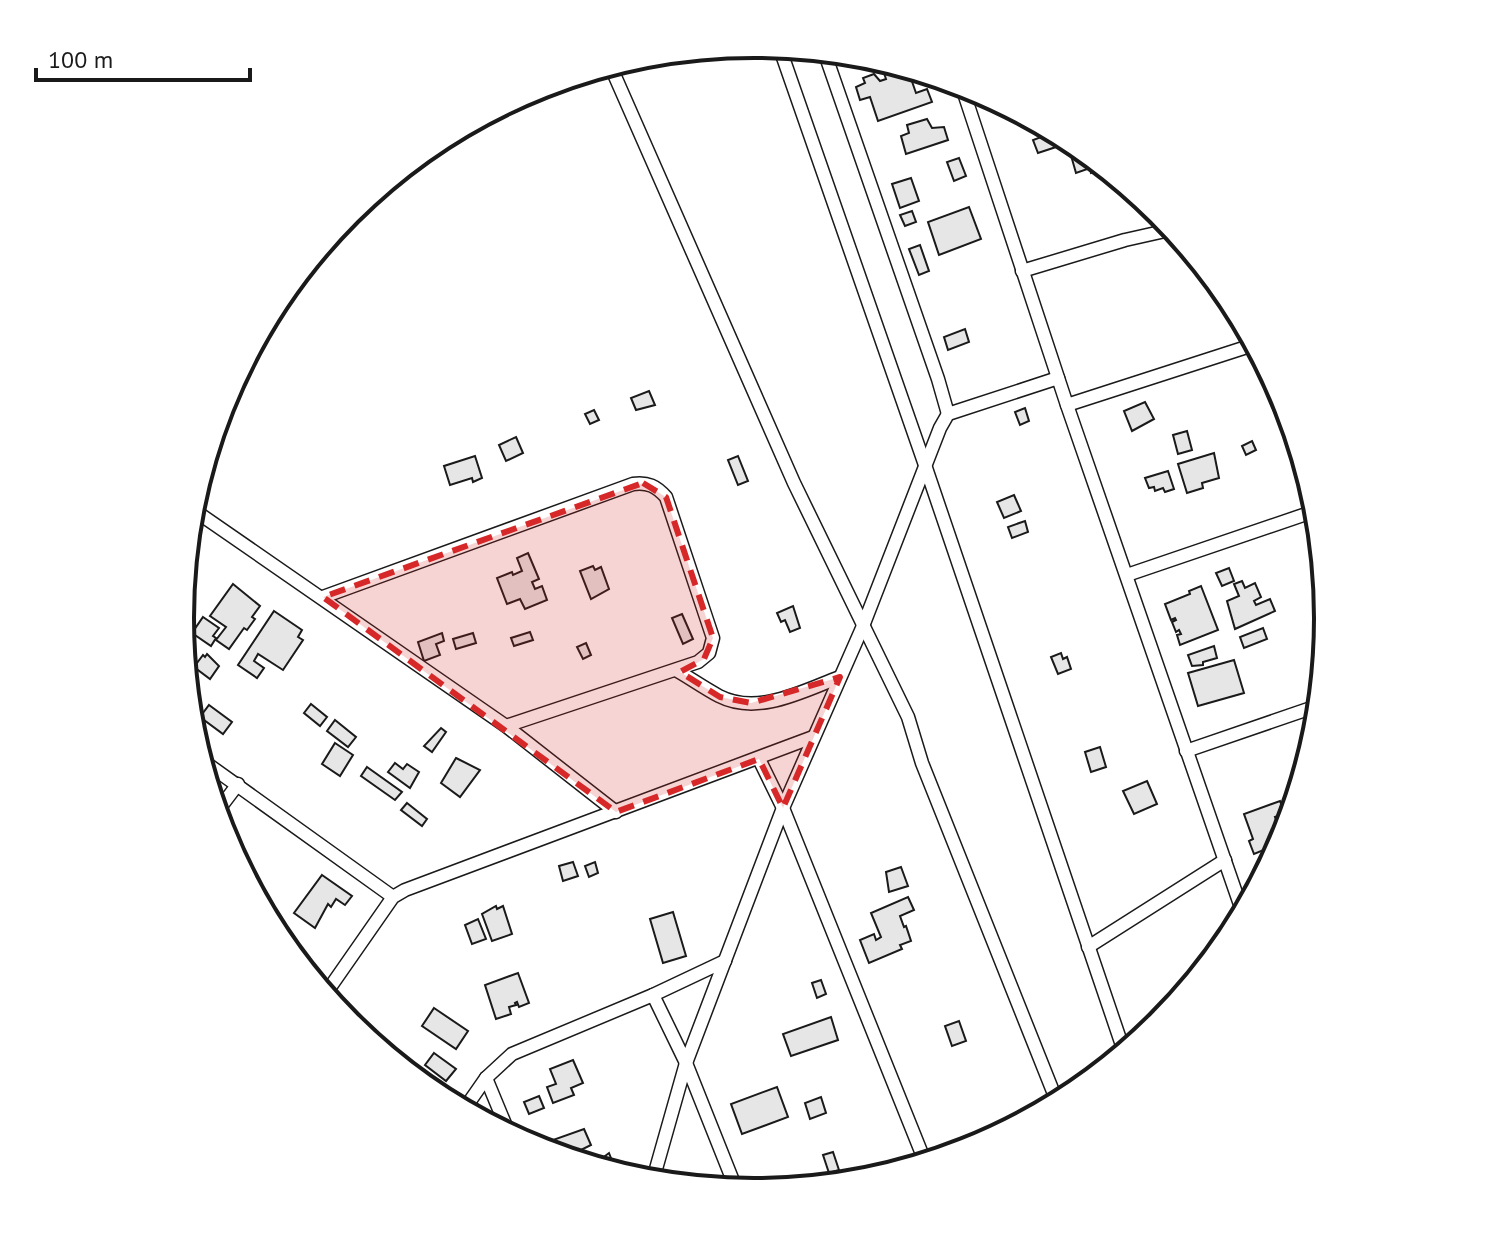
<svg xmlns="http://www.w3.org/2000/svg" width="1509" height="1237" font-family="'PT Sans',sans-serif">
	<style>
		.building { fill: #e6e6e6; stroke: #1a1a1a; stroke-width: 2 }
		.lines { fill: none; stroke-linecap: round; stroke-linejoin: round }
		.street-casing { stroke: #1a1a1a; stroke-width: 15 }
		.street { stroke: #fff; stroke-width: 12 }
		.marked { fill: #d62828; fill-opacity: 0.2; stroke: #d62828; stroke-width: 6; stroke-dasharray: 16 10; stroke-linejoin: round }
		.rim { fill: none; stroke: #1a1a1a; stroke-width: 4 }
	</style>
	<rect width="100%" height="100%" fill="#fff"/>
	<g class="building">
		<path d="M899,65L907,67L916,93L927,89L932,102L878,121L870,97L860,100L856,87L865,83L863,78L874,74L880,81L886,79L883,70Z"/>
		<path d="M927,119L932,128L944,127L948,140L906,154L901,136L909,133L907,125Z"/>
		<path d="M1052,133L1056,147L1038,153L1033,140Z"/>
		<path d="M1082,148L1103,165L1104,169L1091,173L1090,168L1076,173L1070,152Z"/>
		<path d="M959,158L966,176L954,181L947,162Z"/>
		<path d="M911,178L919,201L900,208L892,184Z"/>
		<path d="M969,207L981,239L939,255L928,222Z"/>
		<path d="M912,211L916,222L905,226L900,215Z"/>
		<path d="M920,245L929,271L919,275L909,249Z"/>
		<path d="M965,329L969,342L948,350L944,337Z"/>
		<path d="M649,391L655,405L636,410L631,398Z"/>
		<path d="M1285,399L1291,416L1278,421L1272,407Z"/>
		<path d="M1145,402L1154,419L1132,431L1124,411Z"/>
		<path d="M1025,408L1029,421L1020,425L1015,412Z"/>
		<path d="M594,410L599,420L590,424L585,414Z"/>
		<path d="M1294,426L1297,438L1287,443L1282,431Z"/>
		<path d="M1187,431L1192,450L1178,454L1173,435Z"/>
		<path d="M516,437L523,453L506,461L499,445Z"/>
		<path d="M1252,441L1256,450L1246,455L1242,446Z"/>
		<path d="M1214,453L1219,478L1202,483L1203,488L1187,493L1178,464Z"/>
		<path d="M475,456L482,478L473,482L472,478L450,485L444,466Z"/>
		<path d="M738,456L748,481L738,485L728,460Z"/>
		<path d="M1168,471L1174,489L1165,492L1163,488L1155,491L1154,487L1149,488L1145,478Z"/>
		<path d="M1014,495L1021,511L1004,518L997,502Z"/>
		<path d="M1025,521L1028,532L1012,538L1008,527Z"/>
		<path d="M528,553L539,579L532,582L535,589L542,586L547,600L525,609L520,599L507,604L497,578L512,572L513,575L522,571L517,558Z"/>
		<path d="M593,566L595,570L601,567L609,589L591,599L580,571Z"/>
		<path d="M1229,568L1234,581L1222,586L1216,573Z"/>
		<path d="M1242,581L1245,588L1255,583L1261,597L1254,601L1256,605L1270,599L1275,611L1235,629L1227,601L1239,596L1234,584Z"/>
		<path d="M233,584L260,606L252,617L255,619L247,630L244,628L229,649L216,640L226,627L210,616Z"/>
		<path d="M1201,586L1218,630L1180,645L1177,635L1181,634L1179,630L1176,632L1172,622L1176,620L1175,618L1171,620L1165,604L1190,594L1189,591Z"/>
		<path d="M793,606L800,628L790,632L785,620L781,622L777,613Z"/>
		<path d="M274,611L302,630L298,637L303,640L283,670L258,654L254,661L264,668L257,678L238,665Z"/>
		<path d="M682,614L693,639L683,644L672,618Z"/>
		<path d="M203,617L219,628L213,636L216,638L211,646L192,633Z"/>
		<path d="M1263,628L1267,639L1244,648L1240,637Z"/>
		<path d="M530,632L533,640L514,646L511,638Z"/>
		<path d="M442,633L444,641L436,644L440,655L424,661L418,642Z"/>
		<path d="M473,633L476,643L456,649L453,639Z"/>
		<path d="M586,643L591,655L583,659L577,647Z"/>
		<path d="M1214,646L1217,658L1203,662V665L1192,666L1188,655Z"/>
		<path d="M1061,653L1063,659L1067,657L1071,669L1058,674L1051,657Z"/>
		<path d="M207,654L219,666L210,679L194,667L203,655L205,657Z"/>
		<path d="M1234,660L1244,693L1198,706L1188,673Z"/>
		<path d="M311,704L327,717L320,726L304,713Z"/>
		<path d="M209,705L232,722L223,734L200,717Z"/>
		<path d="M335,720L356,737L348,747L327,731Z"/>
		<path d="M441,728L446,732L432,752L424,746Z"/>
		<path d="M335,743L353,755L340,776L322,764Z"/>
		<path d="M1100,747L1106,767L1091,772L1085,752Z"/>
		<path d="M456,758L480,770L460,797L441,783Z"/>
		<path d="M395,763L403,769L407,764L419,772L410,788L388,772Z"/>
		<path d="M367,767L402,792L395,800L361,776Z"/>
		<path d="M1147,781L1157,804L1134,814L1123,791Z"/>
		<path d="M1280,801L1285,814L1275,817L1281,833L1284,832L1285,839L1283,842L1254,854L1249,841L1253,839L1244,814Z"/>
		<path d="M407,803L427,819L422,826L401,810Z"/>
		<path d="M573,862L578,876L563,881L559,866Z"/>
		<path d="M595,862L598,873L589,877L585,866Z"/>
		<path d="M901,867L908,886L889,892L886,872Z"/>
		<path d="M322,875L352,896L345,905L336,899L331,907L328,904L315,928L294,913Z"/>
		<path d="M908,897L914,910L900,916L904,927L906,926L911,941L900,945L902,949L869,963L860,940L874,934L876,940L881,937L871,913Z"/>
		<path d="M496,906L497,909L503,906L512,934L492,941L482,914Z"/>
		<path d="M673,912L686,956L663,963L650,919Z"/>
		<path d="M478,919L486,939L472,944L465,925Z"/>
		<path d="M518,973L529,1003L519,1007L517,1002L515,1003L516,1005L509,1007L511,1014L496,1019L485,985Z"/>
		<path d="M821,980L826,994L817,998L812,983Z"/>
		<path d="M434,1008L468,1031L456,1049L422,1026Z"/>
		<path d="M831,1017L838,1040L791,1056L783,1034Z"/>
		<path d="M959,1021L966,1041L952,1046L945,1026Z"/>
		<path d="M434,1053L456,1069L446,1081L425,1065Z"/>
		<path d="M573,1060L583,1083L571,1088L574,1095L553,1103L547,1087L556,1084L550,1069Z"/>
		<path d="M777,1087L788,1117L742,1134L731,1104Z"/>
		<path d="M539,1096L544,1108L529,1114L524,1102Z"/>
		<path d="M821,1097L826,1113L810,1119L805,1103Z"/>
		<path d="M584,1129L591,1145L565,1158L548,1153L547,1144L550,1141Z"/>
		<path d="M833,1152L839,1170L829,1173L823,1155Z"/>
		<path d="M609,1153L616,1171L611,1172L605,1171L601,1159Z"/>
	</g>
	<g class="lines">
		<g class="street-casing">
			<g id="street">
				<path d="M779,46L925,465L1125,1054"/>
				<path d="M824,51L938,379L948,414"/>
				<path d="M610,65L794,483L908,717L922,763L1058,1104"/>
				<path d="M961,84L1067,405L1244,916"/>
				<path d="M1022,271L1125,240L1174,229"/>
				<path d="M1067,405L1256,344"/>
				<path d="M191,508L506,726L616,812"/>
				<path d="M1127,575L1318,510"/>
				<path d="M323,597L633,484C648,482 656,486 666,497L713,638L709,653L698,662L506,726"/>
				<path d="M676,670C690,678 704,688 719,696C758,716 803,691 840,677"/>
				<path d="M1186,751L1320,705"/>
				<path d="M199,758L393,897"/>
				<path d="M759,759L783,808L926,1164"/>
				<path d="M216,813L238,784"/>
				<path d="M1088,947L1225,860"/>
				<path d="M653,995L686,1063L737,1191"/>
				<path d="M324,996L393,897L405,890L813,737"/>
				<path d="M486,1078L510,1136"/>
				<path d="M463,1111L486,1078L512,1054L653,995L725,961"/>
				<path d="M652,1183L686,1063L783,808L863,626L940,428L948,414L1058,378"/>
			</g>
		</g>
		<use href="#street" class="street"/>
	</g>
	<path class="marked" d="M643,483L666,497L713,638L704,659L680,672L720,697L751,703L840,677L783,808L759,759L616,812L323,597Z"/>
	<path d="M0 0H1509V1237H0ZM194 618a560 560 0 1 1 1120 0a560 560 0 1 1-1120 0Z" fill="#fff" fill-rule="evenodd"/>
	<path class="rim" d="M194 618a560 560 0 1 1 1120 0a560 560 0 1 1-1120 0Z"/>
	<path d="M36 68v12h214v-12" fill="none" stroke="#1a1a1a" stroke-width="4"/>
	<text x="48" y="68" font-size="24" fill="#1a1a1a" stroke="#ffffff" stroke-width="6" paint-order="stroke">100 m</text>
</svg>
